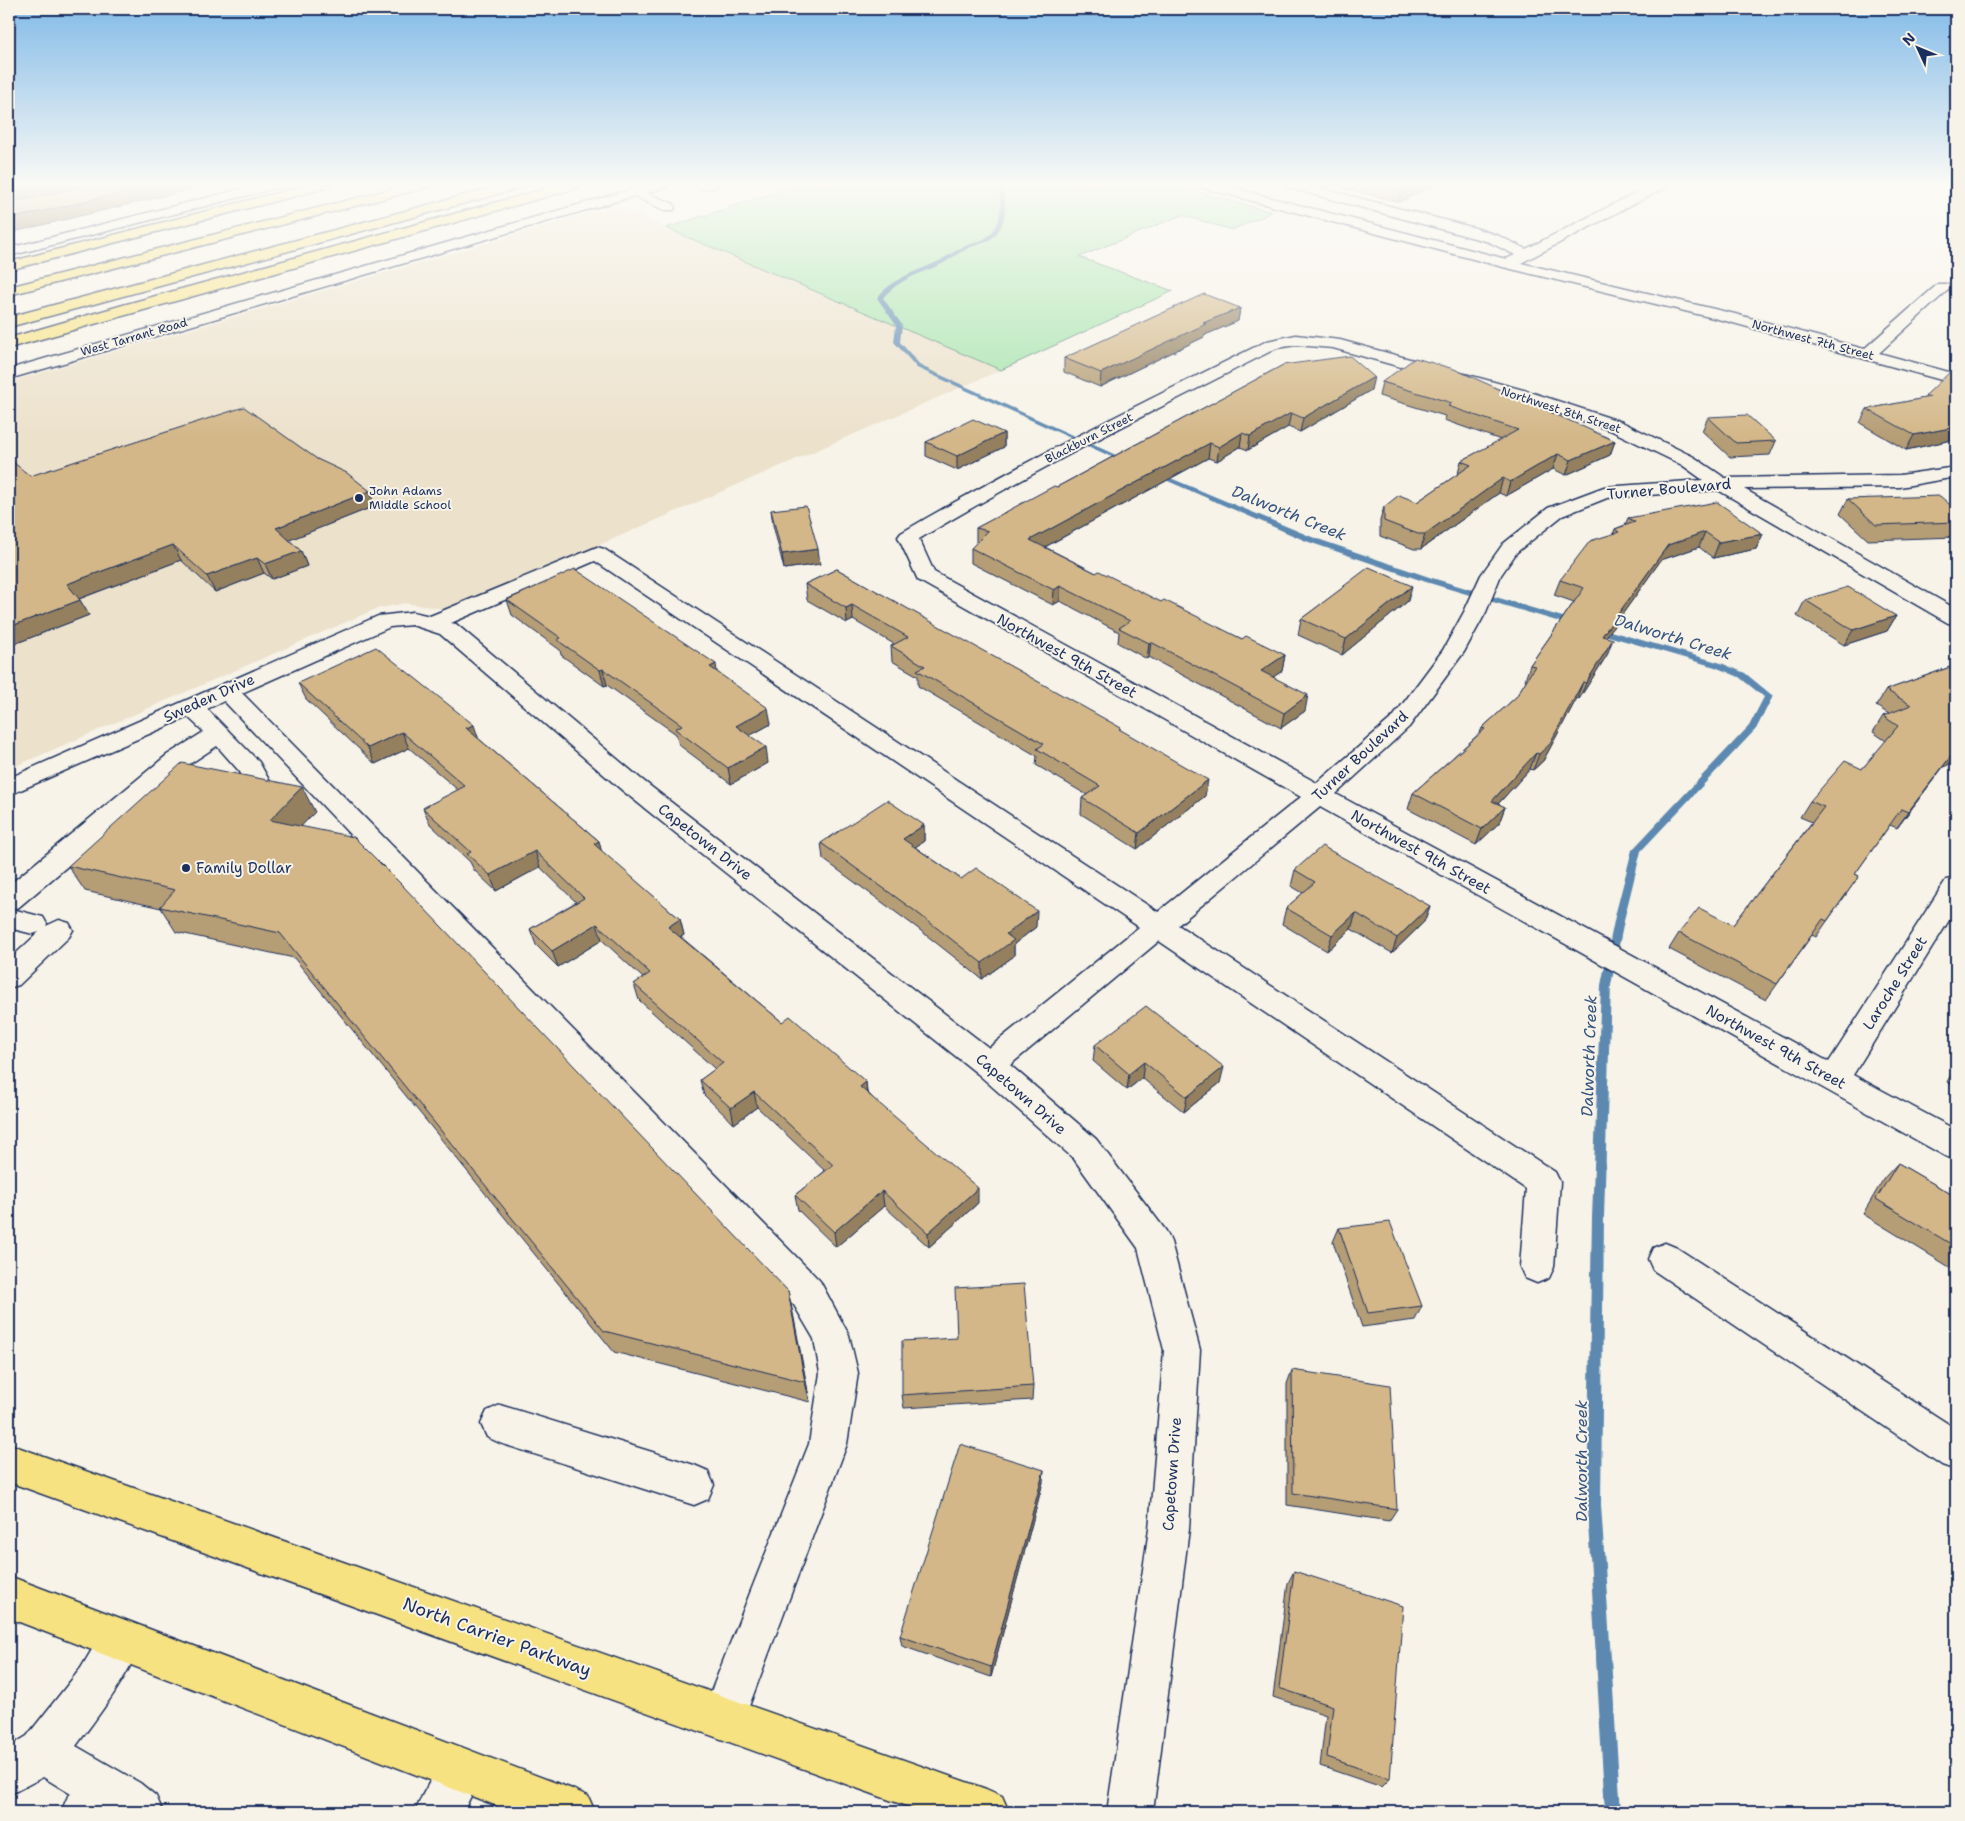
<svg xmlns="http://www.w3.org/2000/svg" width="1965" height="1821" font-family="'Shantell Sans',sans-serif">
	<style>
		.built { fill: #ece1cb }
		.green { fill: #a5e4ac; stroke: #608a85 }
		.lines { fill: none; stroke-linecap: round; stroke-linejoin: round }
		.stream { fill: #5d89b1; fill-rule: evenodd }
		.minor-casing { stroke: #1b2f5e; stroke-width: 3 }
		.major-casing { stroke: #1b2f5e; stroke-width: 3 }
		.highway-casing { stroke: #1b2f5e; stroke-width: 3 }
		.minor { fill: #f7f3e8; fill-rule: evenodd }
		.major { fill: #f7e281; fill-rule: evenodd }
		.highway { fill: #f7e281; fill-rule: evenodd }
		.wall { fill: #b59d75; stroke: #1b2f5e }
		.shaded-wall { fill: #94805f; stroke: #1b2f5e }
		.building { fill: #d3b788; stroke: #1b2f5e }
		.poi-dot { fill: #1b2f5e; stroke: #f7f3e8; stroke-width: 2 }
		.labels { text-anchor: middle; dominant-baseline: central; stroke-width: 4; stroke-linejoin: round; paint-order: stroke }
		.far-street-label { font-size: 12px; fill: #1b2f5e; stroke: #f7f3e8 }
		.far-poi-label { font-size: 12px; fill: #1b2f5e; stroke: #f7f3e8; text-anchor: start }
		.street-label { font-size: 15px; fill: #1b2f5e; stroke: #f7f3e8 }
		.poi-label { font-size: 15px; fill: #1b2f5e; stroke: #f7f3e8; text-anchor: start }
		.water-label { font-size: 16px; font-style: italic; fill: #365480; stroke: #f7f3e8 }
		.near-street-label { font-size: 18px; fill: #1b2f5e; stroke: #f7f3e8 }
	</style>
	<rect width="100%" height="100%" fill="#f7f3e8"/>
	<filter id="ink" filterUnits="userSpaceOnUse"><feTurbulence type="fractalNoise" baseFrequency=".02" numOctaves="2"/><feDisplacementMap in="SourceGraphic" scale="10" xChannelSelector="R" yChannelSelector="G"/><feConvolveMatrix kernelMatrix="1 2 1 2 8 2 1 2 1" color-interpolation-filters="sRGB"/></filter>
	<g filter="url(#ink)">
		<path class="built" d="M615,206L1001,370L450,610L405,603L376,609L9,769V382Z"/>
		<path class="green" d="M802,184H1169L1272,212L1232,230L1182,215L1079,257L1173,291L1001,370L666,228Z"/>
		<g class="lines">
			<g class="stream">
				<path d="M998,184H1002C1007,205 1008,230 986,242C979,245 971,246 965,250C956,254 950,260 942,264C920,274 899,279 883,298L902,325L900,342L921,366L1129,461V463H1125L917,368L894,342L896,325L877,298C894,277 916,272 939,261C946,257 952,253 959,249C965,245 973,244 980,241C1004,230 1002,206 998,184Z"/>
				<path d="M1156,472L1312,537L1432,578L1576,621L1577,623L1573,625H1570L1426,582L1306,541L1154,475L1153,474Z"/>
				<path d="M1594,628H1600L1721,663L1745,673L1773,696L1756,729L1641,851L1625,916L1611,985L1604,1217L1601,1505L1621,1812H1605L1587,1505L1592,1217L1601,985L1615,916L1632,850L1749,726L1764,697L1739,677L1715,667L1594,632Z"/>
			</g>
			<g class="minor-casing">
				<g id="minor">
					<path d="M261,184H282L280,187L9,256V248Z"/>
					<path d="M650,184H669L667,187L647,193L674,204L675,207L674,210H664L634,196L9,379V369Z"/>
					<path d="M692,184H720C714,190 698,190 692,184Z"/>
					<path d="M1198,184H1218L1506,259L1515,255L1489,242L1286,187L1284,184H1304L1475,228L1499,236L1526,249L1653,184H1668L1666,187L1521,263L1735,314L1864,349L1938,284H1948L1950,287L1948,290L1879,353L1956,374V384L1726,321L1503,267L1200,187Z"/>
					<path d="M1296,335L1340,340L1527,391L1622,422L1694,457L1725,478L1900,475L1956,467V477L1900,487L1744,489L1956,609V624L1948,623L1718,490L1607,498L1562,516L1517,552L1501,575L1486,612L1464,652L1409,727L1336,794L1829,1062L1946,880L1956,878V909L1853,1075L1956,1130V1160L1945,1156L1320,807L1178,925L1555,1172L1560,1182L1554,1267L1549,1278L1537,1283L1525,1278L1520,1267L1526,1189L1159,941L1010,1065L1096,1139L1166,1231L1171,1242L1200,1350L1189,1529L1153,1812H1107L1149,1529L1164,1350L1138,1248L1074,1159L978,1074L623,791L440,634L412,625L390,627L242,693L820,1281L849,1335L858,1373L847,1444L739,1733L723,1739L707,1733L701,1717L809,1444L820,1373L814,1339L794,1305L224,701L207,709L259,762L275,791L271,797L262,799L253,797L240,772L217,746L185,767L19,907L12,909L43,917L47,924L46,926L59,920L69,923L73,930L69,937L19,985L9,988V960L39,932L33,934L9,928V885L167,755L202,733L203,731L188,717L9,795V778L378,616L413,612L430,616L597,547L604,549L1158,912L1301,797L918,580L898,537L901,533C1020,463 1144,402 1267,341ZM1296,345L1333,348L1515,399L1610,430L1682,465L1703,480L1604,487L1548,508L1503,544L1481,575L1464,612L1443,650L1393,717L1317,783L934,572L919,539C1035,469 1157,409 1277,348ZM595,561L1139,927L989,1048L641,779L456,624L451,623Z"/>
					<path d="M1665,1243L1677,1248L1956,1429V1470L1942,1465L1653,1270L1648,1259L1653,1248Z"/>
					<path d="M500,1405L694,1465L708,1471L714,1485L708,1499L694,1505L500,1443L487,1437L481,1424L487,1411Z"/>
					<path d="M121,1620L136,1626L142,1641C126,1680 101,1712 76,1746L140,1783L156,1796L163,1812H61L68,1796L71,1794L43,1777L9,1795V1747L27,1736L81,1668L106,1626Z"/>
					<path d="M461,1747L477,1754L484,1770L463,1812H415L422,1796L445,1754Z"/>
				</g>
			</g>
			<g class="major-casing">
				<g id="major">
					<path d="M312,184H332L330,187L9,270V262Z"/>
					<path d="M563,184H583L581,187L9,348V338L123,305Z"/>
					<path d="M9,1444L986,1789L1002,1796L1009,1812H923L9,1482Z"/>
					<path d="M9,1576L572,1789L588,1796L595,1812H513L9,1618Z"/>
				</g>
			</g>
			<g class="highway-casing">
				<g id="highway">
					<path d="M411,184H431L429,187L9,295V287Z"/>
					<path d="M506,184H526L524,187L9,327V317Z"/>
				</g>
			</g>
			<use href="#minor" class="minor"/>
			<use href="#major" class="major"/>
			<use href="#highway" class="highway"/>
		</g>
		<g class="wall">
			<path d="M1314,184H1436L1399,202L1331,185L1326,187Z"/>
			<path d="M1240,308L1238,321L1205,335L1204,337L1100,387L1064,372V358Z"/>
			<path d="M1283,365L1371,390L1300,432L1288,427L1248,450L1240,447L1217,461L1208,458L1045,547L1096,573L1242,639L1285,655L1282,671L1273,677L1305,711L1281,728L1149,657L1147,659L1118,643L1119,632L1060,601L1053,605L971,563V548L976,543V528L1057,487Z"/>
			<path d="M1956,370V439L1906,450L1860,423L1867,409L1925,398L1926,395Z"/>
			<path d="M1382,382L1615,441L1610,455L1566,475L1553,469L1506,496L1499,493L1421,549H1414L1380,536V521L1384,507L1417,502L1458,474L1461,461L1501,440L1444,420L1445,416L1379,396Z"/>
			<path d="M1708,417L1776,441L1770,455L1730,457L1702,431Z"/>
			<path d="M1004,433V447L957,470L926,456V442Z"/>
			<path d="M317,459L370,491L375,506L289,540L301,551L307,566L272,579L264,573L215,592L181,560L79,599L89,615L9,646V463L30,476Z"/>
			<path d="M1848,499L1956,510V537L1868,540L1840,514Z"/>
			<path d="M771,510L820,564L784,569L773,525Z"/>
			<path d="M1628,518L1763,534L1756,549L1713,558L1699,547L1661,560L1606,637L1607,655L1579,699L1577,698L1543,761L1533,770L1530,769L1498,804L1505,807L1499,823L1476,845L1408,809L1413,793L1480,733L1482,728L1516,697L1526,681L1525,680L1530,665L1574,602L1554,595L1560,580L1613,534L1615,529L1625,525Z"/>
			<path d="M837,569L1120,730L1205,796L1137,849L1081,814L1082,798L1087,795L1036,765L1037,756L918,686V676L892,661L891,646L894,644L853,620L847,623L807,600L805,584Z"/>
			<path d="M1344,586L1408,601L1342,655L1298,635L1301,619L1343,588Z"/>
			<path d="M507,600L717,672L771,724L749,736L768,763L731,784L679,745L676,734L607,685L604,686L561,655L560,650L512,615Z"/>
			<path d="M1805,600L1896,616L1887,631L1844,645L1797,616Z"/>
			<path d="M1956,665L1943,767L1897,828L1890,825L1855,874L1859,876L1816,937L1812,935L1766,1000L1669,949L1679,933L1733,925L1812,822L1800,817L1810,801L1862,769L1886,741L1873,732L1883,716L1889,714L1876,706L1886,690Z"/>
			<path d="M298,683L479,739L599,841L601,851L680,919L684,935L681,937L782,1022L866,1082L867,1092L978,1203L929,1247L884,1206L836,1247L798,1210L795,1195L825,1171L757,1107L734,1124L704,1095L700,1080L715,1069L639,1000L634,984L643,978L602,940L558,967L536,945L530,929L576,902L540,867L496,891L474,870L470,862L430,824L423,808L458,790L409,748L375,764L306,699Z"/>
			<path d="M315,812L301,826L788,1291L810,1402L614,1352L294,958L176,932L161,908L85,891L68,866Z"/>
			<path d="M924,825V841L915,847L961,879L1036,927L1014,944V956L982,979L916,927L823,859L821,843Z"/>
			<path d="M1295,870L1430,906L1424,922L1392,953L1351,929L1327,951L1282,924L1286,908L1303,893L1291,886Z"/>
			<path d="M1095,1045L1220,1083L1184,1112L1142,1078L1127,1090L1093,1061Z"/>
			<path d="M1956,1065V1087L1947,1082Z"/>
			<path d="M1898,1163L1956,1197V1271L1863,1214L1884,1178Z"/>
			<path d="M1339,1228L1422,1306L1415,1320L1362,1327L1333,1242Z"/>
			<path d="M957,1338L1033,1386L1032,1400L904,1408L902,1395Z"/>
			<path d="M1292,1370L1397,1509L1389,1521L1287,1505V1384Z"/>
			<path d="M1043,1482L991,1677L902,1646L900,1636Z"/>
			<path d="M1294,1571L1390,1779L1382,1787L1320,1766L1326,1715L1273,1697L1288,1583Z"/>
		</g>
		<g class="shaded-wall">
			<path d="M43,184H100L9,205V192Z"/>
			<path d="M159,184H213L9,233V219Z"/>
			<path d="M1326,184H1331L1326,187Z"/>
			<path d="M1403,184H1436L1399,202Z"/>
			<path d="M1240,308L1238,321L1205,335L1204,337L1100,387L1101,373L1203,323Z"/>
			<path d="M1374,377L1371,390L1300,432L1303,418Z"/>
			<path d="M1291,413L1288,427L1248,450L1250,436Z"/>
			<path d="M1956,427V439L1906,450L1914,435Z"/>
			<path d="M1004,433V447L957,470V456Z"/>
			<path d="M1242,433L1240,447L1217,461L1219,447Z"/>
			<path d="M1615,441L1610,455L1566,475L1571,460Z"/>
			<path d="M1210,443L1208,458L1030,555V540Z"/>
			<path d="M1558,454L1553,469L1506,496L1510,482Z"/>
			<path d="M1503,478L1499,493L1421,549L1425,534Z"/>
			<path d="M370,491L375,506L282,543L276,528Z"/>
			<path d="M1705,532L1699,547L1661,560L1596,651L1602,636L1668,545Z"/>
			<path d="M1763,534L1756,549L1713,558L1719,542Z"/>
			<path d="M173,545L181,560L76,600L67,584Z"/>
			<path d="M818,549L820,564L784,569L782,554Z"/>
			<path d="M301,551L307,566L272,579L265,564Z"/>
			<path d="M257,558L264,573L215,592L207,576Z"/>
			<path d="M1060,586V601L1053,605L1054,590Z"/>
			<path d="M1412,586L1408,601L1342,655L1346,639Z"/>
			<path d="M80,600L89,615L9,646V627Z"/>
			<path d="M852,605L853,620L847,623L846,608Z"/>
			<path d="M1896,616L1887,631L1844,645L1853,630Z"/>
			<path d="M1613,639L1607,655L1579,699L1586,683Z"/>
			<path d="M1151,642L1149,657L1147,659L1149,643Z"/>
			<path d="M1285,655L1282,671L1258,687L1261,671Z"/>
			<path d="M716,664L718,680L710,667Z"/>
			<path d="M603,669L607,685L604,686L600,670Z"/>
			<path d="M1583,682L1577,698L1543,761L1533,770L1539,754Z"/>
			<path d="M1308,695L1305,711L1281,728L1284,713Z"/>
			<path d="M768,708L771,724L738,742L736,726Z"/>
			<path d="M474,725L479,740L466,728Z"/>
			<path d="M402,732L409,748L375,764L368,748Z"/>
			<path d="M766,747L768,763L731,784L728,768Z"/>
			<path d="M1956,751V762L1943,767L1897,828L1908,812L1954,752Z"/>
			<path d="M1536,753L1530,769L1486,817L1492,801Z"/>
			<path d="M1208,780L1205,796L1137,849L1139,833Z"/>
			<path d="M302,787L315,812L283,845L270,820Z"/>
			<path d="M1505,807L1499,823L1476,845L1482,829Z"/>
			<path d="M924,825V841L904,855L903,839Z"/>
			<path d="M599,841L603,857L594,844Z"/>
			<path d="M535,851L540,867L496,891L490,875Z"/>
			<path d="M1430,906L1424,922L1392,953L1397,938Z"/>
			<path d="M1037,911L1036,927L1014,944V956L982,979V963L1006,934Z"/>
			<path d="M1356,913L1351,929L1327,951L1332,935Z"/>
			<path d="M680,919L684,935L672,942L668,927Z"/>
			<path d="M597,924L602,940L558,967L552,951Z"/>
			<path d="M1144,1062L1142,1078L1127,1090L1129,1074Z"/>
			<path d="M1224,1067L1220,1083L1184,1112L1187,1097Z"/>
			<path d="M866,1082L867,1098L860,1087Z"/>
			<path d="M754,1092L757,1107L734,1124L731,1108Z"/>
			<path d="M978,1188V1203L929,1247L928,1233Z"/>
			<path d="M882,1191L884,1206L836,1247L834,1232Z"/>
			<path d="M788,1291L793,1313L810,1402L805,1382Z"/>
			<path d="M1044,1470L1043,1482L991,1677V1667Z"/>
		</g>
		<g class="building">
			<path d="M9,184H43L9,192Z"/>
			<path d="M94,184H159L9,219V203Z"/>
			<path d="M1204,294L1240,308L1203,323L1206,324L1101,373L1064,358Z"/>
			<path d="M1350,356L1374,377L1303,418L1291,413L1250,436L1242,433L1219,447L1210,443L1030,540L1096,573L1099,571L1161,602L1164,600L1242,639L1246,636L1285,655L1261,671L1308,695L1284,713L1151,642L1149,643L1119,628L1130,621L1060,586L1054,590L971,548L988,531L976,528L1054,486L1057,487L1283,365Z"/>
			<path d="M1415,358L1454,369L1615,441L1571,460L1558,454L1510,482L1503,478L1425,534H1418L1384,521V507L1399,495L1417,502L1471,465L1461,461L1518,430L1448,406L1452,403L1382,382Z"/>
			<path d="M1953,369L1956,370V427L1914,435L1867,409L1930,397L1926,395Z"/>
			<path d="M244,407L317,459L347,473L370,491L276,528L301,551L265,564L257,558L207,576L173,545L67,584L80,600L9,627V463L13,462L30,476Z"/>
			<path d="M1747,415L1776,441L1736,443L1708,417Z"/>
			<path d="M973,419L1004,433L957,456L926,442Z"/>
			<path d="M1940,496L1956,510V522L1876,525L1848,499Z"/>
			<path d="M1717,502L1763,534L1719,542L1705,532L1668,545L1602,636L1613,639L1586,683L1583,682L1549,745L1539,754L1536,753L1492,801L1505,807L1482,829L1413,793L1485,729L1482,728L1516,697L1535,666L1530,665L1584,588L1560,580L1590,541L1619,532L1615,529L1635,522L1628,518Z"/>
			<path d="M806,506L818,549L782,554L771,510Z"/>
			<path d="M1369,567L1412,586L1346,639L1301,619L1345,586H1344Z"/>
			<path d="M575,569L716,664L710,667L768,708L736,726L766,747L728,768L675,729L682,725L603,669L600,670L557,640L561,638L507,600Z"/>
			<path d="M837,569L1121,728L1119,729L1208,780L1139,833L1082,798L1100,786L1037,749L1044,744L917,670L925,666L891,646L908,637L852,605L846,608L805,584Z"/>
			<path d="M1848,587L1896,616L1853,630L1805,600Z"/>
			<path d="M376,647L474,725L466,728L599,841L594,844L680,919L668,927L782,1022L790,1016L866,1082L860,1087L978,1188L928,1233L882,1191L834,1232L795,1195L833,1165L754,1092L731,1108L700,1080L723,1063L634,984L650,973L597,924L552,951L530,929L584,898L535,851L490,875L467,854L471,852L423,808L465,786L402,732L368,748L298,683Z"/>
			<path d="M1956,665V751L1954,752L1908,812L1901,809L1855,874L1859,876L1827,921L1823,919L1777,984L1679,933L1699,908L1733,925L1824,807L1810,801L1845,761L1862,769L1898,726L1883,716L1911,705L1886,690Z"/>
			<path d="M182,763L302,787L270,820L354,837L403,886L788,1291L805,1382L604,1331L280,933L160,907L175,890L68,866Z"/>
			<path d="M887,800L924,825L903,839L961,879L976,868L1037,911L1006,934L1014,940L982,963L915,911L821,843Z"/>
			<path d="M1322,846L1430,906L1397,938L1356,913L1332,935L1286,908L1315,882L1295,870Z"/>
			<path d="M1146,1006L1224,1067L1187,1097L1144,1062L1129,1074L1095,1045Z"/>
			<path d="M1898,1163L1956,1197V1247L1876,1199Z"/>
			<path d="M1390,1222L1422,1306L1368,1313L1339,1228Z"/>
			<path d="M1024,1284L1033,1386L902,1395V1341L957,1338L955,1288Z"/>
			<path d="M1292,1370L1390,1385L1397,1509L1293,1493Z"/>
			<path d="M960,1444L1044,1470L991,1667L900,1636Z"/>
			<path d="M1294,1571L1403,1606L1390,1779L1327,1757L1333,1706L1279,1688Z"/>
		</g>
	</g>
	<linearGradient id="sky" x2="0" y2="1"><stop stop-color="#82bbe8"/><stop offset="0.42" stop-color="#fbfaf5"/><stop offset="1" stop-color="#fbfaf5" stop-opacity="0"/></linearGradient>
	<rect width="1965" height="439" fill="url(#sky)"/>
	<g class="poi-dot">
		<circle cx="359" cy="498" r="5"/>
		<circle cx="186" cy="868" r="5"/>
	</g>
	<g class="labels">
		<g class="far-street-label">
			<text transform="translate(134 337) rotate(-16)">West Tarrant Road</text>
			<text transform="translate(1813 340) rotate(15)">Northwest 7th Street</text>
			<text transform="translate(1561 410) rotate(18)">Northwest 8th Street</text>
			<text transform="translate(1089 438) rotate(-27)">Blackburn Street</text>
		</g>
		<g class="far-poi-label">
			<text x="369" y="491">John Adams<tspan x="369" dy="14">Middle School</tspan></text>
		</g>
		<g class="street-label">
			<text transform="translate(1669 489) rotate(-5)">Turner Boulevard</text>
			<text transform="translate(1067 656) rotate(29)">Northwest 9th Street</text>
			<text transform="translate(209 698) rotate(-24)">Sweden Drive</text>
			<text transform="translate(1360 756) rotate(-43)">Turner Boulevard</text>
			<text transform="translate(705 842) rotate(38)">Capetown Drive</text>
			<text transform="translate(1421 852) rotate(29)">Northwest 9th Street</text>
			<text transform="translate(1895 983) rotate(-58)">Laroche Street</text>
			<text transform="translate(1776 1047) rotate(29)">Northwest 9th Street</text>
			<text transform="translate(1021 1094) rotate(41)">Capetown Drive</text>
			<text transform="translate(1172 1474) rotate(-86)">Capetown Drive</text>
		</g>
		<g class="poi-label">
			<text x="196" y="868">Family Dollar</text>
		</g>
		<g class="water-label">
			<text transform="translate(1289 513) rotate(22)">Dalworth Creek</text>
			<text transform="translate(1673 637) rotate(17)">Dalworth Creek</text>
			<text transform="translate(1589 1056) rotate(-88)">Dalworth Creek</text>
			<text transform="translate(1581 1461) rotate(-90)">Dalworth Creek</text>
		</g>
		<g class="near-street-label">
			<text transform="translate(497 1637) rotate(20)">North Carrier Parkway</text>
		</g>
	</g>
	<rect width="1965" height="1821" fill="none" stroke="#f7f3e8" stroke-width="30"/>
	<rect x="15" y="15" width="1935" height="1791" fill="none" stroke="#1b2f5e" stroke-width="2" filter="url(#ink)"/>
	<g transform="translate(1918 48) rotate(314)" stroke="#f7f3e8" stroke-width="4" paint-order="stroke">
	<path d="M0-4L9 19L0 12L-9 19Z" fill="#1b2f5e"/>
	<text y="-8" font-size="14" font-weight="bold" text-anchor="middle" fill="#1b2f5e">N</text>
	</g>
</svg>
